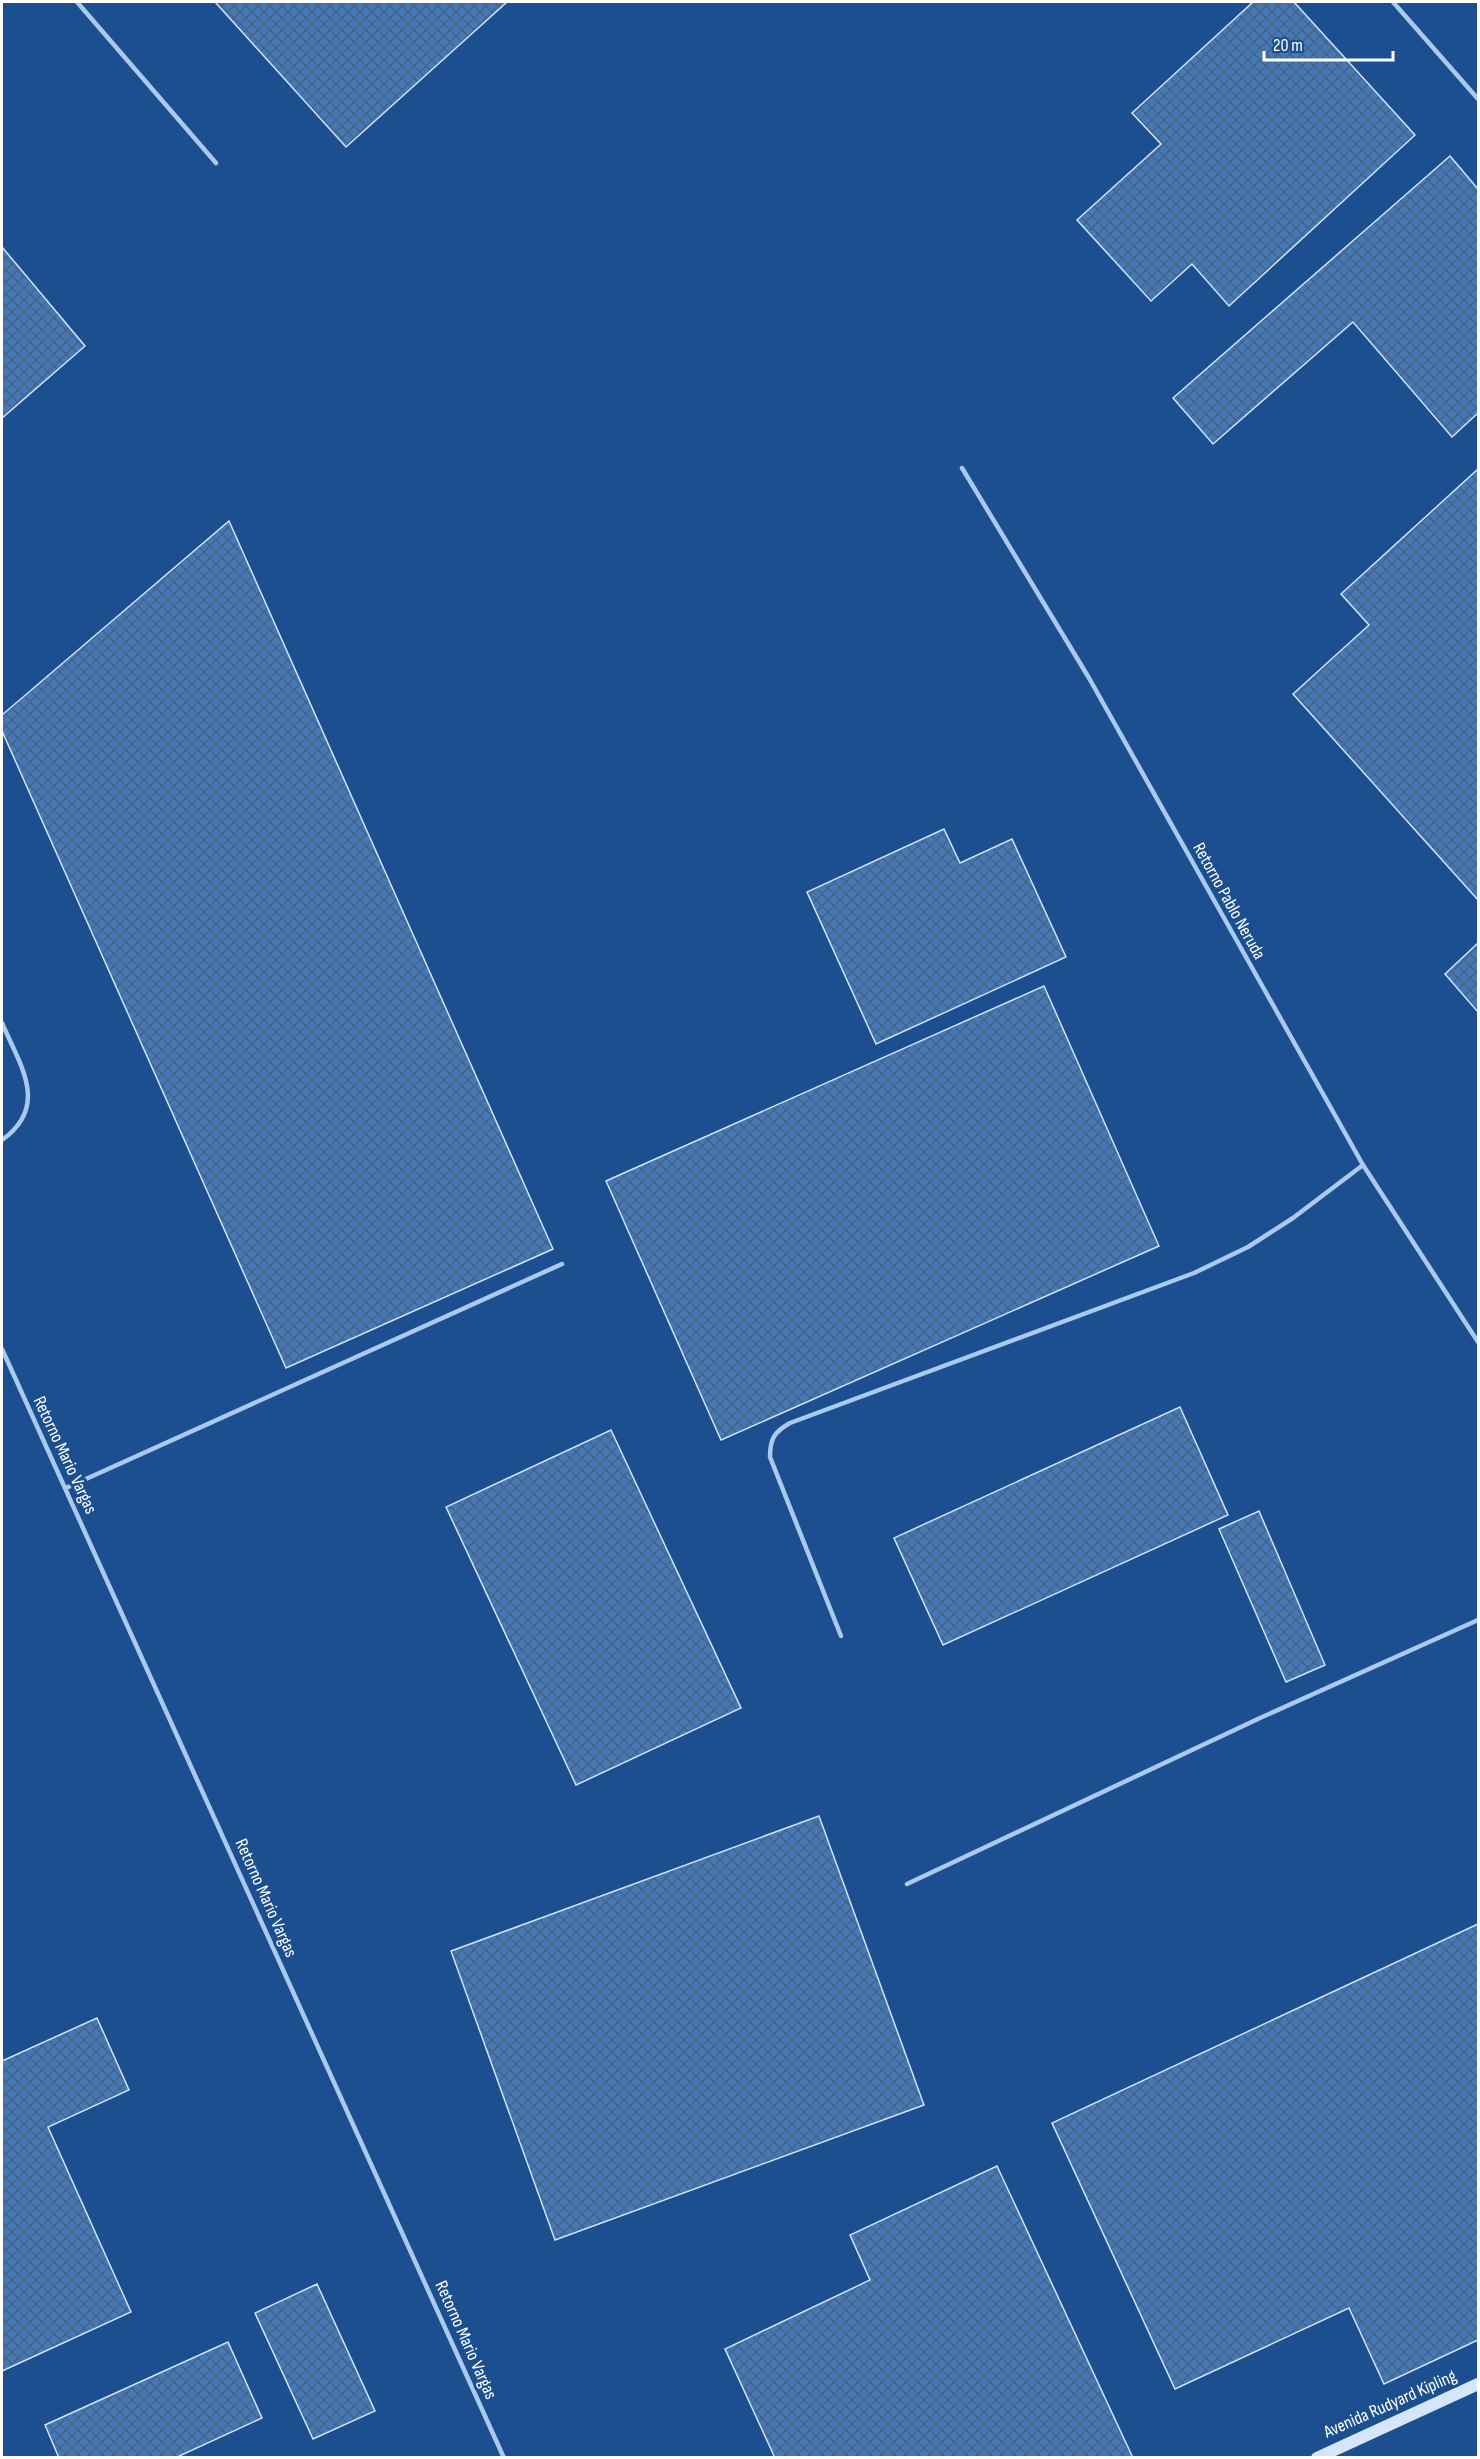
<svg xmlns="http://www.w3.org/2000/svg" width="1480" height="2459" font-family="'Sofia Sans Condensed',sans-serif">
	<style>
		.building { fill: url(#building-cross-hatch); stroke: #cfe3fa; stroke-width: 1.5 }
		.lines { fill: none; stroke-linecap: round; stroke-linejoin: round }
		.lane { stroke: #a9c9ee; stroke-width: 4.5 }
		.secondary { stroke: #d6e6fa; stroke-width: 12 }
		.labels { text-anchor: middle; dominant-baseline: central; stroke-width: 6; stroke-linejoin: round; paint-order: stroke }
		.street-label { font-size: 18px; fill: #fff; stroke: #1b4f8f }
	</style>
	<defs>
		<pattern id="building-cross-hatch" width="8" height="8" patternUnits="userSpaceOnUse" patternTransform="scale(1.5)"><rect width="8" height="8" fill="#4478b7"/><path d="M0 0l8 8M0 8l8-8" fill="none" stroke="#486282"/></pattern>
	</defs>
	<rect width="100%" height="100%" fill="#1b4f8f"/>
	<g class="building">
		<path d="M215,2H507L346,147Z"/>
		<path d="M1253,2H1294L1415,135L1229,306L1192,264L1151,301L1077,220L1161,144L1132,113Z"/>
		<path d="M1450,156L1478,189V413L1452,437L1353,322L1213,444L1173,398Z"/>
		<path d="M2,247L85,346L2,418Z"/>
		<path d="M1478,469V900L1293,694L1369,625L1341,594Z"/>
		<path d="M229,521L553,1249L286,1368L2,731V715Z"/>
		<path d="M944,829L960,863L1012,839L1066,957L876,1044L807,892Z"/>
		<path d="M1478,943V1012L1445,974Z"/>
		<path d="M1044,986L1159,1246L721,1440L606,1181Z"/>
		<path d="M1180,1407L1228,1515L943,1645L894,1538Z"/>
		<path d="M611,1430L741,1708L576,1785L446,1507Z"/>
		<path d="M1259,1511L1325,1665L1286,1682L1219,1529Z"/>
		<path d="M819,1816L924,2105L555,2240L451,1951Z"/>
		<path d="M1478,1924V2340L1384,2384L1349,2308L1175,2389L1052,2123Z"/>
		<path d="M97,2018L129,2090L48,2127L131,2312L2,2371V2061Z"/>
		<path d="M997,2166L1133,2458H775L725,2349L870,2280L850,2235Z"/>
		<path d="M317,2284L375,2411L313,2439L255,2313Z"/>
		<path d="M228,2342L262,2418L175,2458H59L45,2425Z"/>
	</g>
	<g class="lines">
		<g class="lane">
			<path d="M77,2L216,163"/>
			<path d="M1393,2L1478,99"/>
			<path d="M962,468L1089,678L1363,1165L1478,1342"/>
			<path d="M2,1023C20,1065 50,1106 2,1140"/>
			<path d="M2,1349L504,2458"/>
			<path d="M66,1488L562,1264"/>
			<path d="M841,1636L770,1457C770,1439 774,1432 790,1423L1194,1273L1248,1247L1293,1218L1363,1165"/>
			<path d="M907,1884L1260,1718L1478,1620"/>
		</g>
		<path class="secondary" d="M1317,2458L1478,2384"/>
	</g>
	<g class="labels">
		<g class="street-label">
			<text transform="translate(1229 901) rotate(61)">Retorno Pablo Neruda</text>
			<text transform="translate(65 1455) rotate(65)">Retorno Mario Vargas</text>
			<text transform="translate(266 1898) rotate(66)">Retorno Mario Vargas</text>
			<text transform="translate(466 2340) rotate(66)">Retorno Mario Vargas</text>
			<text transform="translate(1390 2404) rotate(-24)">Avenida Rudyard Kipling</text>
		</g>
	</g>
	<rect width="1480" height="2459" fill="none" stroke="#ffffff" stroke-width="6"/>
	<path d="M1264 51v9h129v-9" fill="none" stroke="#ffffff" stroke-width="3"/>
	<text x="1273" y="51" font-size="18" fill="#ffffff" stroke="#1b4f8f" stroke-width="4.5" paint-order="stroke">20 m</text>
</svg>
